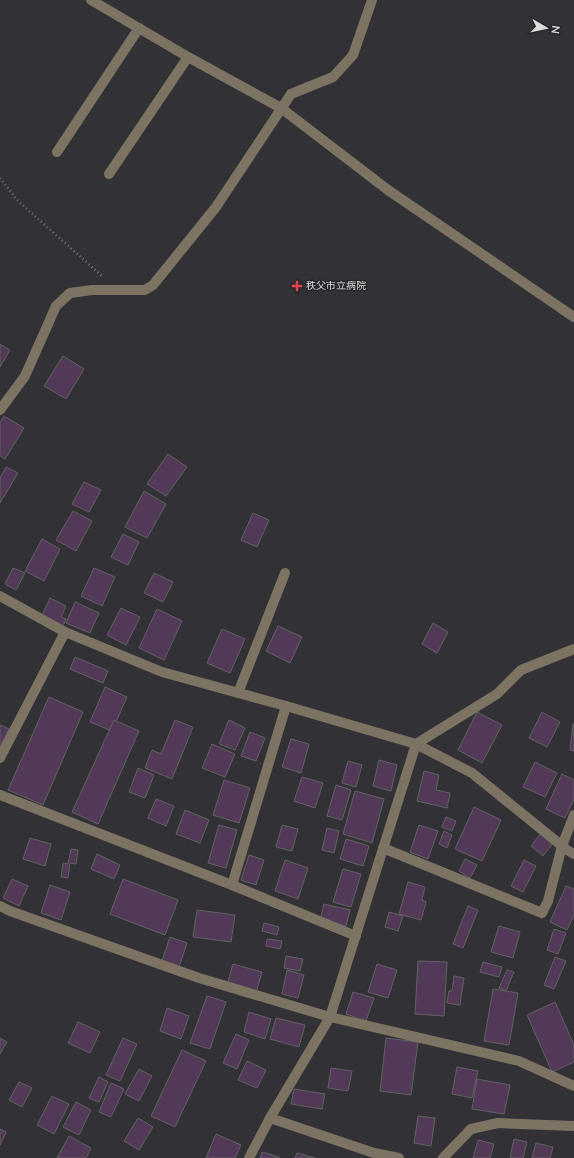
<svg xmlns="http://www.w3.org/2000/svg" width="574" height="1158" font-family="'Nunito Sans','Noto Sans JP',sans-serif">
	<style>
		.building { fill: #513957; stroke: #636164 }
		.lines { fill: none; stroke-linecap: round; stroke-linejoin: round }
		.path { stroke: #757578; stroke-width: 2.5; stroke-dasharray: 1 3; stroke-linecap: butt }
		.minor { stroke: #7c7363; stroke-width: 10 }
		.health-dot { fill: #e0444e; stroke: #28282c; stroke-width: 1.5 }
		.labels { text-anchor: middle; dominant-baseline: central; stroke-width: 3; stroke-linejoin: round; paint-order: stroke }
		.poi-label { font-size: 10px; fill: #dadbdd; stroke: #28282c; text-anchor: start }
	</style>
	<rect width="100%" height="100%" fill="#323236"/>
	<g class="building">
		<path d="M0,344L10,350L0,367Z"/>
		<path d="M63,356L84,369L66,399L44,386Z"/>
		<path d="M4,416L24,428L5,459L0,456V423Z"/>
		<path d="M168,454L187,467L166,496L147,484Z"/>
		<path d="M6,467L18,473L0,503V478Z"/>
		<path d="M84,482L101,490L89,512L72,504Z"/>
		<path d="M144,491L166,504L147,538L125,527Z"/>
		<path d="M73,511L92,521L76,551L56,540Z"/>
		<path d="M253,513L269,520L257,547L241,540Z"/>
		<path d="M123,534L139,542L128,565L111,557Z"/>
		<path d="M42,539L60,549L44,581L25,571Z"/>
		<path d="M13,568L25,573L16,590L5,584Z"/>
		<path d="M94,568L115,577L102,606L81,596Z"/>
		<path d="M154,573L173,582L163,602L144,593Z"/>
		<path d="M50,598L66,606L61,617L66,619L61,630L40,620Z"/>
		<path d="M75,602L99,613L90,633L66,623Z"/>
		<path d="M121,608L140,617L126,645L107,635Z"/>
		<path d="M157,609L182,621L164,660L139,648Z"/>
		<path d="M433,623L448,632L437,653L422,644Z"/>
		<path d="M278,626L302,637L290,663L266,651Z"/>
		<path d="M222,629L245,639L230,673L207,663Z"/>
		<path d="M75,657L108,671L103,683L70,669Z"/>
		<path d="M105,687L127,697L112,731L90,722Z"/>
		<path d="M49,697L83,712L43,805L8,790Z"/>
		<path d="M477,712L502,725L482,763L458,750Z"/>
		<path d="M542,712L560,722L547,747L529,738Z"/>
		<path d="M114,720L139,731L98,824L72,812Z"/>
		<path d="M175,720L193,727L172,779L145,768L152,750L161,754Z"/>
		<path d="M229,720L245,728L235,750L219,744Z"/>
		<path d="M573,724H574V751L570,750Z"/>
		<path d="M0,725L9,729L0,747Z"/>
		<path d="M250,732L265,738L256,761L241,756Z"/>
		<path d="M291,739L309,744L301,773L282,767Z"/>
		<path d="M212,744L235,754L225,777L202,768Z"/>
		<path d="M379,760L397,765L391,791L373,786Z"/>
		<path d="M348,761L362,765L356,787L342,783Z"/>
		<path d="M535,762L557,773L545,797L523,787Z"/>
		<path d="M138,768L154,775L145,798L129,792Z"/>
		<path d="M424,771L439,775L436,790L450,793L447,808L417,801Z"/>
		<path d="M562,774L574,780V799L565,818L546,809Z"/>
		<path d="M302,777L323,783L315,808L294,801Z"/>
		<path d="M224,780L250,788L239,823L213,815Z"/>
		<path d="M336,785L351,790L342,820L327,816Z"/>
		<path d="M355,791L384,799L372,843L343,834Z"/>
		<path d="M156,799L174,806L166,826L148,818Z"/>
		<path d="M474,807L501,820L482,861L455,849Z"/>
		<path d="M185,810L209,820L200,843L176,834Z"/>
		<path d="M446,817L456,821L452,831L442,827Z"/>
		<path d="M219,825L237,830L226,868L208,863Z"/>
		<path d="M282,825L298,829L292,851L276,847Z"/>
		<path d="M419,825L438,831L428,859L410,852Z"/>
		<path d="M327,828L339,831L334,853L322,850Z"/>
		<path d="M444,831L452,835L447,848L439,844Z"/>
		<path d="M541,833L553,843L543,856L531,846Z"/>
		<path d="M30,838L51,844L45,866L23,859Z"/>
		<path d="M346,839L369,846L363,866L340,859Z"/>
		<path d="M71,849L78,850L76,864L70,863L68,878L61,877L63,863L68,864Z"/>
		<path d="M97,854L120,865L114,879L91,869Z"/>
		<path d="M249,855L264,860L256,885L241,880Z"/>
		<path d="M465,859L477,865L470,878L459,871Z"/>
		<path d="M285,860L308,868L298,899L275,891Z"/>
		<path d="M524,860L536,866L523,892L511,886Z"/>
		<path d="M343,869L361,874L351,907L333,902Z"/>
		<path d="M12,879L28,886L19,906L3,898Z"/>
		<path d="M123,879L178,900L165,935L110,914Z"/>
		<path d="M408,882L425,887L422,900L426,902L421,920L399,914Z"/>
		<path d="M50,885L70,892L61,920L41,913Z"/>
		<path d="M566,886L574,889V915L567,930L550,922Z"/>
		<path d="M324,904L350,910L346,926L320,920Z"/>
		<path d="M468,906L478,910L463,948L453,944Z"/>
		<path d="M197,910L235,915L231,942L193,937Z"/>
		<path d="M389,912L403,916L398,931L385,927Z"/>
		<path d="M264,923L279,927L277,935L262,931Z"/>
		<path d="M499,926L520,932L513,958L491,952Z"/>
		<path d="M554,929L566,933L558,954L547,950Z"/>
		<path d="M170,937L187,943L179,967L162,961Z"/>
		<path d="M267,939L282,941L280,949L266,946Z"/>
		<path d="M286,956L303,959L300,971L284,968Z"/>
		<path d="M555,957L566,961L554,989L544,985Z"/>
		<path d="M418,961L447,962L444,1016L415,1014Z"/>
		<path d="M483,962L502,967L499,977L480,972Z"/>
		<path d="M233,964L262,972L256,993L227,985Z"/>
		<path d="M377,964L397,970L388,998L368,992Z"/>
		<path d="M287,970L304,975L298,998L282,994Z"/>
		<path d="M507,970L514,972L506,991L499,988Z"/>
		<path d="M454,976L464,978L460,1005L447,1003L449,991H452Z"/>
		<path d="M493,989L518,993L509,1045L484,1041Z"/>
		<path d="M353,992L374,998L366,1021L346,1014Z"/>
		<path d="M207,996L226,1002L210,1049L190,1043Z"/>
		<path d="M555,1002L574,1045V1062L552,1072L527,1015Z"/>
		<path d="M167,1008L189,1016L181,1039L160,1031Z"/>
		<path d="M249,1012L271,1019L265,1039L244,1032Z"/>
		<path d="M276,1018L305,1025L299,1047L270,1039Z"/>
		<path d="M78,1022L100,1032L90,1053L68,1043Z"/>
		<path d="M236,1034L249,1040L237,1069L223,1063Z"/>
		<path d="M0,1038L7,1042L0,1054Z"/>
		<path d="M123,1038L137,1044L120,1081L106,1075Z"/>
		<path d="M386,1038L418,1042L411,1095L380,1091Z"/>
		<path d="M182,1050L206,1061L175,1127L151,1116Z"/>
		<path d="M247,1061L266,1070L257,1088L238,1080Z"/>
		<path d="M457,1067L478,1071L472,1098L452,1094Z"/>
		<path d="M331,1068L352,1071L348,1091L328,1088Z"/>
		<path d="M139,1069L152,1076L139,1101L125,1094Z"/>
		<path d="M99,1077L108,1082L99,1102L89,1098Z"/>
		<path d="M477,1079L510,1085L504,1114L472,1109Z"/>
		<path d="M19,1082L32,1088L22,1107L9,1100Z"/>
		<path d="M111,1083L124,1089L111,1117L99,1112Z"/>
		<path d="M294,1089L325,1094L322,1109L291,1104Z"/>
		<path d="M52,1096L69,1104L54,1134L37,1125Z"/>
		<path d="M76,1102L91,1110L79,1135L63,1127Z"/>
		<path d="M418,1116L435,1118L431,1146L414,1143Z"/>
		<path d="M138,1118L153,1127L139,1150L124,1141Z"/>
		<path d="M0,1129L6,1132L0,1145Z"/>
		<path d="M216,1134L241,1145L235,1158H206Z"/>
		<path d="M69,1136L91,1148L86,1158H57Z"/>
		<path d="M514,1139L527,1142L523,1158H510Z"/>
		<path d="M478,1140L494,1144L490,1158H473Z"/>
		<path d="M536,1143L553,1147L550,1158H532Z"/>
		<path d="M262,1152L279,1157V1158H260Z"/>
		<path d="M297,1153L315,1158H295Z"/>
	</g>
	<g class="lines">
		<path class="path" d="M0,178L18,201L102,276"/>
		<g class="minor">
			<path d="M91,0L188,57L281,108L388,190L574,317"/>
			<path d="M57,152L139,28"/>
			<path d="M109,174L188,57"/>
			<path d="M0,410L25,376L56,306L70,293L92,290H145L153,285L216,207L291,94L333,77L353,55L372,0"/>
			<path d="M0,596L65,632L162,672L286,706L416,744L472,773L567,850L574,854"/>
			<path d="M238,693L285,573"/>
			<path d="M0,758L65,632"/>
			<path d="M0,795L232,885L356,936"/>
			<path d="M383,848L542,913L548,901L562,846L574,815"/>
			<path d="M232,885L286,706"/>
			<path d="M0,906L10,911L199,978L330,1017L519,1061L574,1086"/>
			<path d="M270,1118L374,1153L399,1158"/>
			<path d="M249,1158L270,1118L330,1017L416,744L497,694L521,670L574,649"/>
			<path d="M443,1158L471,1129L498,1123L574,1126"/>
		</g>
	</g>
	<path class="health-dot" d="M295 280h4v4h4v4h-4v4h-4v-4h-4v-4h4z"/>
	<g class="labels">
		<g class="poi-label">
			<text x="306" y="286">秩父市立病院</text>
		</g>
	</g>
	<g transform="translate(546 28) rotate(99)" stroke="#28282c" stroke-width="3" paint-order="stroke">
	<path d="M0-3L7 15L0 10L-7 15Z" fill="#dadbdd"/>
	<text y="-6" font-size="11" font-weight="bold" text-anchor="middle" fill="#dadbdd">N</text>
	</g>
</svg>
